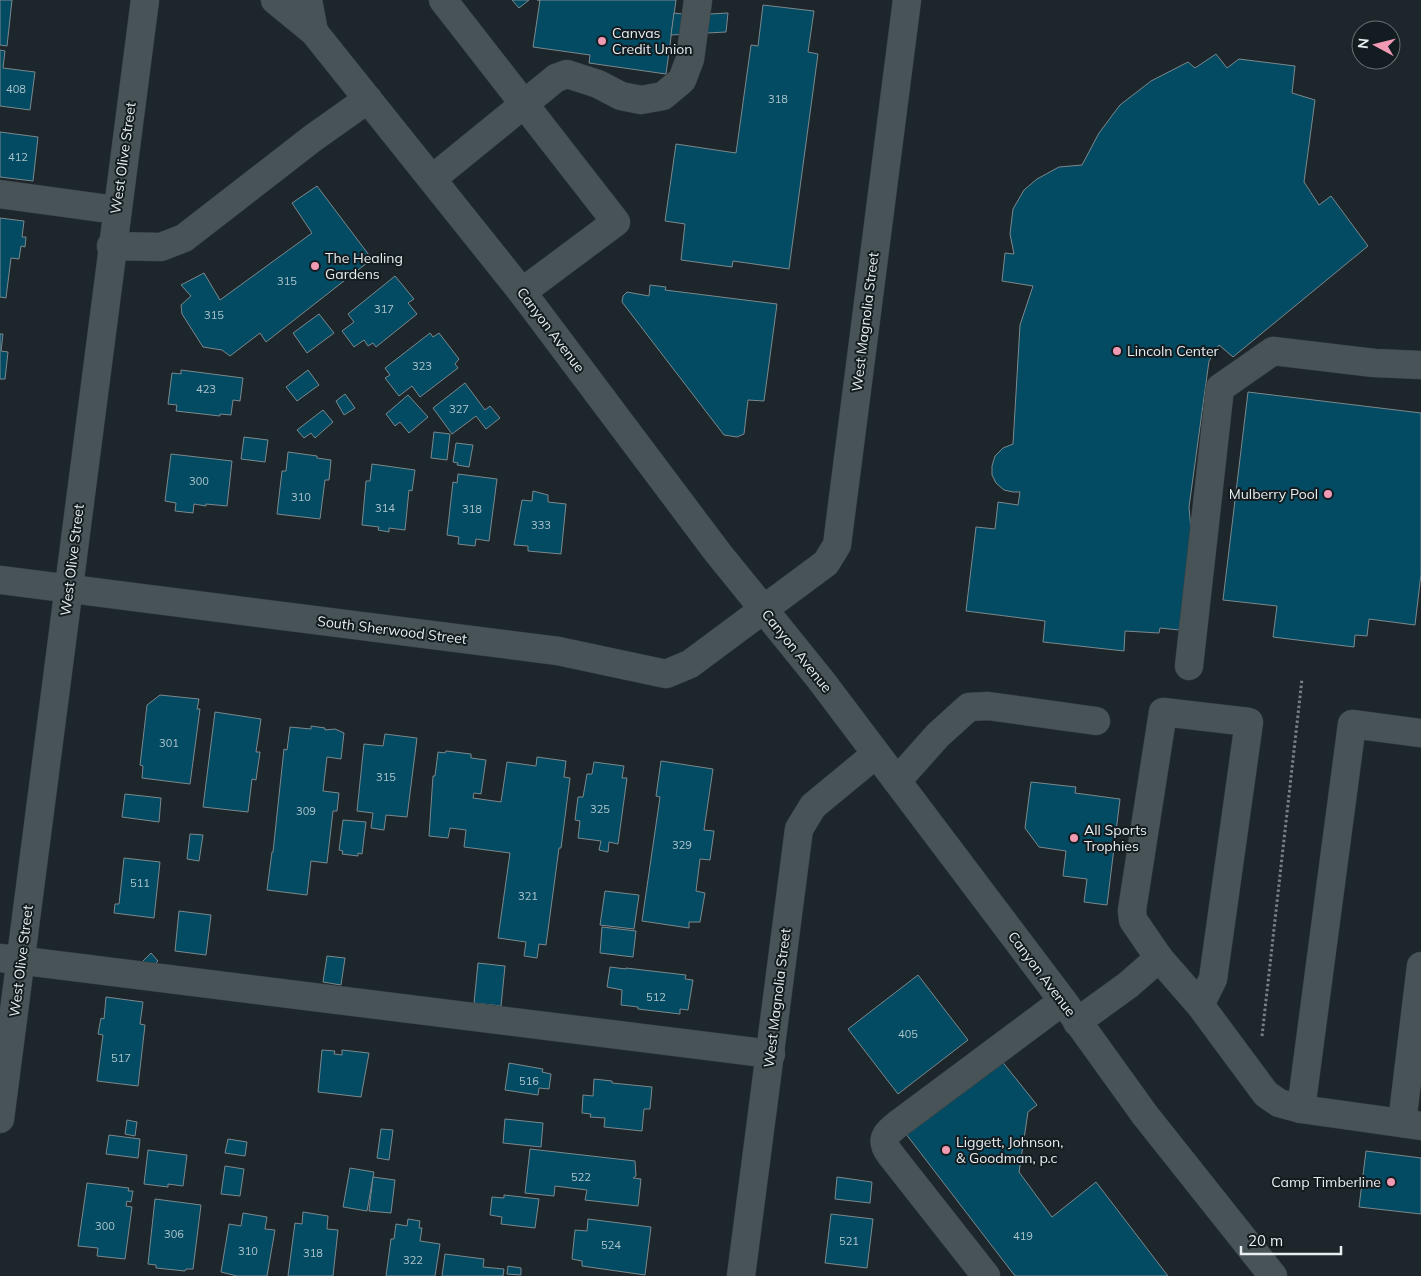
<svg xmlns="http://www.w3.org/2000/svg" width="1421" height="1276" font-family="Mulish,sans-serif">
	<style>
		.building { fill: #034b62; stroke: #7c888e }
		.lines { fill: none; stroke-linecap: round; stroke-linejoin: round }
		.minor-casing { stroke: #384044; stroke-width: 29 }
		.path { stroke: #798186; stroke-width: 3; stroke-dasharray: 2.5 2.5; stroke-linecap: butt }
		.minor { stroke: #485358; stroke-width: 28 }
		.poi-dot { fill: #f19ab4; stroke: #131d21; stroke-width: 2 }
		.labels { text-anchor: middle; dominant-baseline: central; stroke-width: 4; stroke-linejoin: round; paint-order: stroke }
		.number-label { font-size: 11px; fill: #aec4cc }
		.poi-label { font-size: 14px; fill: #e7edf0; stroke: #131d21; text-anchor: start }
		.street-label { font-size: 14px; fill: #e7edf0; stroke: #131d21 }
	</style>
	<rect width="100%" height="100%" fill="#1c262b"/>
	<g class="building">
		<path d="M0,0H12L7,46L0,45Z"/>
		<path d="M512,0H529L519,8Z"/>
		<path d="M537,0H676L666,74L589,63L590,55L533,47L540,0Z"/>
		<path d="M763,5L814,11L808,52L818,54L789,269L733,261L732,267L681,260L685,224L665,221L676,144L736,153L751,45L758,46Z"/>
		<path d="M674,13L691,15L728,13L726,32L671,35Z"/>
		<path d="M0,50L5,51L3,68L35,72L30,110L0,106Z"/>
		<path d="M1216,54L1227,68L1239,59L1295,66L1292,93L1315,100L1304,182L1319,205L1331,196L1368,246L1233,357L1219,345L1209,361L1189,507L1192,542L1179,630L1160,628L1159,633L1125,631L1124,651L1043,642L1045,621L966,611L976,527L995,529L998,502L1018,505L1020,492H1013L1004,490L996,483L992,475V466L995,456L1003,448L1013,444L1020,325L1033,286L1002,281L1005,253L1014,254L1010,234L1013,209L1024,190L1037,179L1059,167L1082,165L1099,133L1120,105L1151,81L1188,62L1195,68Z"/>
		<path d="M0,132L38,137L33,181L0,177Z"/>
		<path d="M317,186L372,259L266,342L260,333L230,356L222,350L203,347L182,314L181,305L191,296L181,285L204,273L220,300L312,233L292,203Z"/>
		<path d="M0,218L24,221L22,237H26L25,247L21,246L19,259L11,258L6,298L0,297Z"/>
		<path d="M395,276L414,299L408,303L417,314L376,347L373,343L368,346L364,340L354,347L342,331L354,322L348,314Z"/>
		<path d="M650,285L666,287L665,290L777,304L764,401L748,400L744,434L737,437L724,435L622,302L623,296L627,292L649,296Z"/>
		<path d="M319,314L334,333L307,353L293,333Z"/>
		<path d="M430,333L433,337L439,333L459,359L455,364L458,368L420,397L412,386L399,396L385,378L390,375L385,368Z"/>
		<path d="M0,334H3L1,351L8,352L5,379H0Z"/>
		<path d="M181,370L243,378L240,401L233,400L231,415L220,414V416L176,411L177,405L168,404L172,373L181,374Z"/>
		<path d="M308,370L319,385L297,401L286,387Z"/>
		<path d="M465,383L485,410L490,406L500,418L486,429L476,416L452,434L433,408Z"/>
		<path d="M1248,392L1421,413V574L1415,625L1369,619L1367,636L1355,635L1354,647L1273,637L1277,606L1223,600Z"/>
		<path d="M345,394L355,408L344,415L336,401Z"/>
		<path d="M408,395L428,417L409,433L400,422L395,426L386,414Z"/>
		<path d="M323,410L333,422L315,438L311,433L304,438L297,430Z"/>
		<path d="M434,432L450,434L447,460L431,458Z"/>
		<path d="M244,437L268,440L265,462L241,459Z"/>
		<path d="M456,443L473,445L469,467L457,465L458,463L453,462Z"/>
		<path d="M288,452L317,456V458L331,460L329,480H325L320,519L277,514L282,471H286Z"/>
		<path d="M171,454L232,461L227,506L206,504V506L194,504L193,513L175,511L176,503L165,501Z"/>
		<path d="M372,464L415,470L412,491L409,490L405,530L389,528V532L378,530L379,527L362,525L366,481H370Z"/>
		<path d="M458,474L497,479L489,541L476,539L475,546L458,544L459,537L447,535L453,482L457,483Z"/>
		<path d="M533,491L548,495V502L566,504L561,554L528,551V546L514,545L522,500L532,501Z"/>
		<path d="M160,695L199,699L197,709H200L190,784L142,778L143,766L140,765L147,705Z"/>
		<path d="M215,712L261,719L256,752H260L256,780L252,779L248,812L203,807Z"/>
		<path d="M311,726L325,728V730L335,729L344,733L341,759L327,757L323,791L339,793L337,811H333L327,863L311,861L307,895L267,890L272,852H273L284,749L287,750L290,727L311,729Z"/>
		<path d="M385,734L417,738L407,817L386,815L384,830L371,828L373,813L357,811L364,744L383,746Z"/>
		<path d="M446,751L471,754V758L486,760L481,794L474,793L473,798L501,802L507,762L536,766L537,757L566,761L564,777L570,778L561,848H559L546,945L539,944L537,958L524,956L526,942L498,938L510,853L464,847L466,830L450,828L448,838L429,836L433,776H435L438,752L445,753Z"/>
		<path d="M661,761L713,769L704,830L714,831L710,860L700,859L696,891L705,893L700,922H689V928L642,921L660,797L656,796Z"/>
		<path d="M594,762L624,766L622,778H627L618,844L609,842L608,852L599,850L601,841L578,838L580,821L575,820L578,797H583L587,774H592Z"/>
		<path d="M1031,782L1076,787L1075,793L1120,799L1107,905L1084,902L1087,879L1063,876L1066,851L1039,847L1025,828Z"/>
		<path d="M125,794L161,798L159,822L122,817Z"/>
		<path d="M343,820L366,822L362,854L358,853V856L342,854L343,851L339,850Z"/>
		<path d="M190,834L203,835L199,861L187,859Z"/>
		<path d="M124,858L160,862L154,918L114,913L115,904H119Z"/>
		<path d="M605,891L639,895L634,929L600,925Z"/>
		<path d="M179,911L211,915L206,955L175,951Z"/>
		<path d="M602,927L636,931L633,957L600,953Z"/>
		<path d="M151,953L158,961L150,969L142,962Z"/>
		<path d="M327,956L345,958L341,985L323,982Z"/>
		<path d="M478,963L505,966L501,1006L474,1003Z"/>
		<path d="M610,967L626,969V968L686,975L685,979L693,980L688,1010L680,1009V1014L638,1009V1007L621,1005L622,990L607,987Z"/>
		<path d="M918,975L968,1040L898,1094L848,1029Z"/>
		<path d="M106,997L143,1002L140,1024L145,1025L138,1086L97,1081L103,1035L98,1034L101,1018L104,1019Z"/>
		<path d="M322,1050L335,1051L334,1054L342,1055V1050L369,1053L361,1097L318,1092Z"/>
		<path d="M1001,1060L1037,1105L1028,1112L1019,1172L1052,1217L1096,1182L1168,1276H1015L906,1134Z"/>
		<path d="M509,1063L543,1069L542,1072L551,1074L549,1089L539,1088L538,1095L505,1090Z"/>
		<path d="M594,1079L612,1081V1083L652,1087L650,1109H644L642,1131L604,1127L605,1118L590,1117L591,1114L582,1113L583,1095L593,1096Z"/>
		<path d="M505,1119L543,1123L541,1147L503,1143Z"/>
		<path d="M127,1120L137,1122L135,1136L125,1134Z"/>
		<path d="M381,1129L393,1130L389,1160L377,1158Z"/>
		<path d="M109,1135L140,1139L138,1158L106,1154Z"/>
		<path d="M228,1139L247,1142L245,1156L225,1153Z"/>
		<path d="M530,1149L635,1161L636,1176L633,1178L641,1179L638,1206L585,1200L587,1190L555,1186L554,1196L525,1193Z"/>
		<path d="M148,1150L187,1155L183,1186L168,1184V1187L144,1184Z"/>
		<path d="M1366,1151L1421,1158V1214L1359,1207Z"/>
		<path d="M225,1166L244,1169L240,1196L221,1194Z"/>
		<path d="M350,1168L374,1172L367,1211L343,1207Z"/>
		<path d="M373,1177L395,1180L391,1213L369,1211Z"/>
		<path d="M837,1177L872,1182L870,1203L835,1199Z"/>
		<path d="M87,1183L129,1188L128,1191H133L131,1202L127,1201L126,1206L132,1207L125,1259L97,1256L98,1248L78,1246Z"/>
		<path d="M504,1195L539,1199L535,1228L501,1224L502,1217L490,1215L492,1197L504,1198Z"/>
		<path d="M155,1199L201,1205L193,1269H186L185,1271L156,1268V1265L148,1264Z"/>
		<path d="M303,1212L328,1216L327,1229L338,1230L333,1276H288L295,1223L302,1224Z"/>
		<path d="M243,1213L267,1217L265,1229L275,1230L267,1276H237L221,1272L229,1224L241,1226Z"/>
		<path d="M831,1214L873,1219L867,1268L825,1263Z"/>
		<path d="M408,1219L420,1221L419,1228H422L420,1241L440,1244L435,1276H386L391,1239H394L396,1224L407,1226Z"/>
		<path d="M588,1219L651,1227L645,1275L582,1266V1261L572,1259L575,1230L587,1231Z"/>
		<path d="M445,1254L484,1259L483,1267L504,1269L503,1276H442Z"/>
		<path d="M508,1266L521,1268V1275L507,1274Z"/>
	</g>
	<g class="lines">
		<g class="minor-casing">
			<g id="minor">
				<path d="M275,0L314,32L308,0"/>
				<path d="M443,0L616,222L522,292"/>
				<path d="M314,32L522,292L718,553L820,679L866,740L1063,1001L1145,1115L1273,1276"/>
				<path d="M432,179L556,78L567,74L598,84L621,96L641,100L663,96L682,80L690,59L698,0"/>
				<path d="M0,194L116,210"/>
				<path d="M111,246L161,247L184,238L313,138L368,99"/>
				<path d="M0,580L558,651L666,674L690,664L826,563L837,545L907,0"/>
				<path d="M1189,666L1220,388L1273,351L1374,363L1421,365"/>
				<path d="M897,781L938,735L969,707L988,706L1096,721"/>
				<path d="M0,958L771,1054"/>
				<path d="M1200,1005L1213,979L1249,722L1163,712L1132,910L1133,920L1159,958L1200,1005L1266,1094L1279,1103L1301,1109L1421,1126"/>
				<path d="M1077,1022L1128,985L1159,958"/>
				<path d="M1301,1109L1352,724L1421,733"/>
				<path d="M0,1119C51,747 94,373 145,0"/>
				<path d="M1402,1123L1421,966"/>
				<path d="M741,1276L799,829L813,806L876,754"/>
				<path d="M986,1276L890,1154C879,1139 886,1134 898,1124L1063,1001"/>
			</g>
		</g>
		<path class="path" d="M1262,1036L1302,679"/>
		<use href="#minor" class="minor"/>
	</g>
	<g class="poi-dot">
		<circle cx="602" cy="41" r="5"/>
		<circle cx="315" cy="266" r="5"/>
		<circle cx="1117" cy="351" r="5"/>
		<circle cx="1328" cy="494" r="5"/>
		<circle cx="1074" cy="838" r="5"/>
		<circle cx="946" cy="1150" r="5"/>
		<circle cx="1391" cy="1182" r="5"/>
	</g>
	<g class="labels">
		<g class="number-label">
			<text x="16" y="89">408</text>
			<text x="778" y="99">318</text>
			<text x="18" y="157">412</text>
			<text x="287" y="281">315</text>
			<text x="384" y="309">317</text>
			<text x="214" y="315">315</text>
			<text x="422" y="366">323</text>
			<text x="206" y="389">423</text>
			<text x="459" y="409">327</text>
			<text x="199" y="481">300</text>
			<text x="301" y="497">310</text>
			<text x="385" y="508">314</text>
			<text x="472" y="509">318</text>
			<text x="541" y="525">333</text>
			<text x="169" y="743">301</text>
			<text x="386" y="777">315</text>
			<text x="600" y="809">325</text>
			<text x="306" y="811">309</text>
			<text x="682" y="845">329</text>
			<text x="140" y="883">511</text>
			<text x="528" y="896">321</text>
			<text x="656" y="997">512</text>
			<text x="908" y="1034">405</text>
			<text x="121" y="1058">517</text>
			<text x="529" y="1081">516</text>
			<text x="581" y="1177">522</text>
			<text x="105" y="1226">300</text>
			<text x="174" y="1234">306</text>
			<text x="1023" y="1236">419</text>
			<text x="849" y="1241">521</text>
			<text x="611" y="1245">524</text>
			<text x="248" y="1251">310</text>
			<text x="313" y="1253">318</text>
			<text x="413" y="1260">322</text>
		</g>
		<g class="poi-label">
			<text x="612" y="33">Canvas<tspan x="612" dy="16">Credit Union</tspan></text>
			<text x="325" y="258">The Healing<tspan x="325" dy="16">Gardens</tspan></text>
			<text x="1127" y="351">Lincoln Center</text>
			<text x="1318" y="494" text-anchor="end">Mulberry Pool</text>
			<text x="1084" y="830">All Sports<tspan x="1084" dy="16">Trophies</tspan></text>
			<text x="956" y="1142">Liggett, Johnson,<tspan x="956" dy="16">&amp; Goodman, p.c</tspan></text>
			<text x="1381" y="1182" text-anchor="end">Camp Timberline</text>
		</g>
		<g class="street-label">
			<text transform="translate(123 158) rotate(-82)">West Olive Street</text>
			<text transform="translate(865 322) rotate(-83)">West Magnolia Street</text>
			<text transform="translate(551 330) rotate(53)">Canyon Avenue</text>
			<text transform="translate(72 560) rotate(-83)">West Olive Street</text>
			<text transform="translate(392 630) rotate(7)">South Sherwood Street</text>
			<text transform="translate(797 651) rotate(51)">Canyon Avenue</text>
			<text transform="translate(21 961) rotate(-83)">West Olive Street</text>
			<text transform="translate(1042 974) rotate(53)">Canyon Avenue</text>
			<text transform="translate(777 998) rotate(-83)">West Magnolia Street</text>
		</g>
	</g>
	<g transform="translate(1376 45) rotate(277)"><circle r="24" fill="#131d21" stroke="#687074"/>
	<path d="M0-4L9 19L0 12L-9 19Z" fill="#f19ab4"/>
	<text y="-8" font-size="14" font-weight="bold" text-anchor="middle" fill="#e7edf0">N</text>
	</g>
	<path d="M1241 1246v8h100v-8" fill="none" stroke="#e7edf0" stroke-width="2.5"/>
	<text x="1248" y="1246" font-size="15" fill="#e7edf0" stroke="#131d21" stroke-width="4" paint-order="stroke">20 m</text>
</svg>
